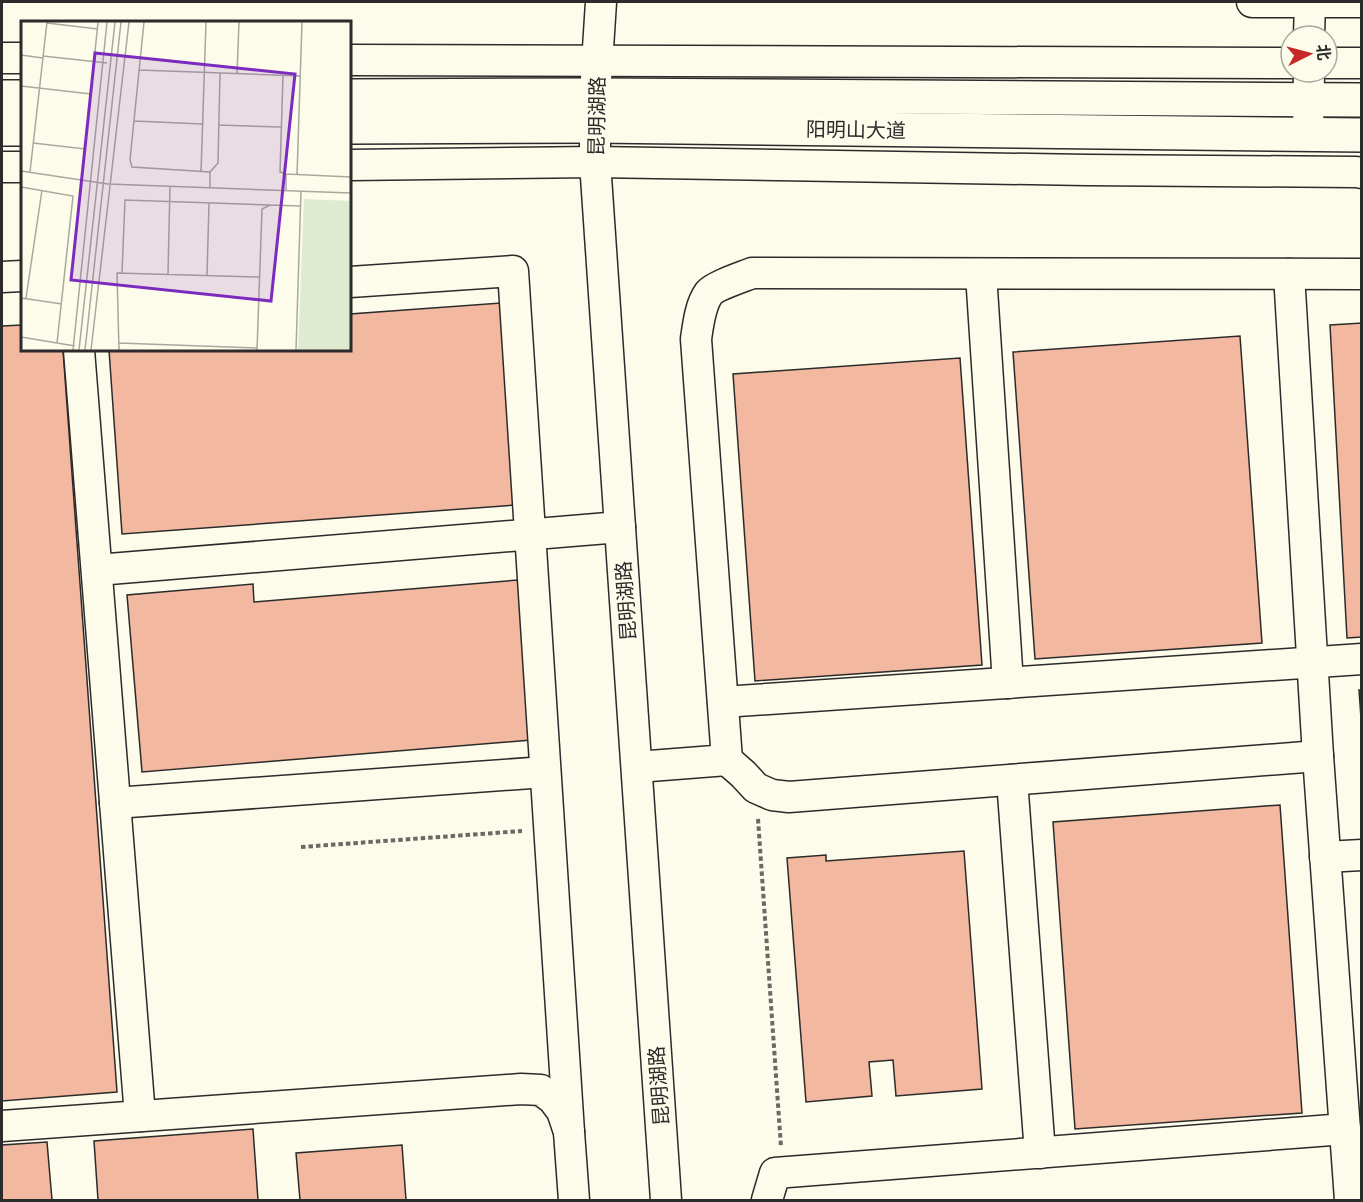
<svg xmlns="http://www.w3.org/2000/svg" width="1363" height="1202" font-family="'Golos Text','Noto Sans SC',sans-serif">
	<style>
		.building { fill: #f2b8a0; stroke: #2b2b2b; stroke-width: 1.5 }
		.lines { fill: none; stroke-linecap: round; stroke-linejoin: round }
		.minor-casing { stroke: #2b2b2b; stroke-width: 33 }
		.major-casing { stroke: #2b2b2b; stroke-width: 36 }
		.path { stroke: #6a6964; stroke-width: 4; stroke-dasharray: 4.5 3; stroke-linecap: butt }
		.minor { stroke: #fdfbea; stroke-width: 30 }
		.major { stroke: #fdfbea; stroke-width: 33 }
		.labels { text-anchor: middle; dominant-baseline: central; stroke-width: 4.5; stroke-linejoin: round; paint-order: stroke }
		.street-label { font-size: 20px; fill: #2b2b2b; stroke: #fdfbea }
		.inset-road { fill: none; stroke: #a9a89e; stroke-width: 1.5 }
		.view { fill: #7b2cbf; fill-opacity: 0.15; stroke: #7b2cbf; stroke-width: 3 }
		.inset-edge { fill: none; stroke: #2b2b2b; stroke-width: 3 }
	</style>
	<rect width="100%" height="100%" fill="#fdfbea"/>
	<g class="building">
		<path d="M501,303L516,505L122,534L109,350H350V314Z"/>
		<path d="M1362,323V637L1347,638L1330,325Z"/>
		<path d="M22,325V350H63L117,1092L2,1101V326Z"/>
		<path d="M1240,336L1262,643L1035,659L1013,352Z"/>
		<path d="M960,358L982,665L755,681L733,374Z"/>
		<path d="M518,580L531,740L142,772L127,595L253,584L254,602Z"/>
		<path d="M1359,690H1362V732Z"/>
		<path d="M1280,805L1302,1113L1075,1129L1053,822Z"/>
		<path d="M964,851L982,1089L896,1096L893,1060L869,1062L872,1096L806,1102L787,858L826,855V861Z"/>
		<path d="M253,1129L258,1200H98L94,1141Z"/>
		<path d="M47,1142L52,1200H2V1145Z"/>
		<path d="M402,1145L406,1200H300L296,1153Z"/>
	</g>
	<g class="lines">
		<g class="minor-casing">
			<g id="minor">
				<path d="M601,2L595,95V162L666,1200"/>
				<path d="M1252,2H1362"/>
				<path d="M1309,36L1310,2"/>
				<path d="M2,58H22"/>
				<path d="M350,60L1291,63"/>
				<path d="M1327,63H1362"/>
				<path d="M1308,134L1309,72"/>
				<path d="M350,165L595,162L1087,170L1356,172L1362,173"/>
				<path d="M2,167H22"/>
				<path d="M981,274L1008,683"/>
				<path d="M1289,274L1318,756L1350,1200"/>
				<path d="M2,277L22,276"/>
				<path d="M350,282L513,271L569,1132"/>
				<path d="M79,350L140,1116"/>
				<path d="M97,570L620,527"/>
				<path d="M723,702L1362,659"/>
				<path d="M727,760L743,774L756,788L772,795L789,797L1318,756"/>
				<path d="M637,767L727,760L696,339C698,326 700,305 709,293C715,286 742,277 752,273L1362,274"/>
				<path d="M1012,780L1040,1153"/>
				<path d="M115,803L545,772"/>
				<path d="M1325,857L1362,855"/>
				<path d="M2,1126L521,1089L541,1090L553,1099L562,1111L569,1132L574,1200"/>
				<path d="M767,1200L775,1173L1345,1129"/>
			</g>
		</g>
		<g class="major-casing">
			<g id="major">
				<path d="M350,96L595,95L1362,100"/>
				<path d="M2,97H22"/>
				<path d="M350,127L595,126L1362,135"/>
				<path d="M2,129H22"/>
			</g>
		</g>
		<g class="path">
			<path d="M758,819L781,1147"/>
			<path d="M301,847L522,831"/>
		</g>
		<use href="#minor" class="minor"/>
		<use href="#major" class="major"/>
	</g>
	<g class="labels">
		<g class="street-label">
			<text transform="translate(596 116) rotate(-89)">昆明湖路</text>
			<text transform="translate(856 129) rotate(1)">阳明山大道</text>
			<text transform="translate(625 601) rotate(-94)">昆明湖路</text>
			<text transform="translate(658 1086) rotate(-94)">昆明湖路</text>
		</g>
	</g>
	<g transform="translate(21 21)">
		<rect width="330" height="330" fill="#fdfbea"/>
		<path d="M283,178L330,180V329H277Z" fill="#deebd1"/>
		<path class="inset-road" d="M123,1L109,139L111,146L189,151V167M26,2L77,8M0,34L22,37M22,35L86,42M118,49L279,55M216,53L218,1M262,55L259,151L265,153M0,65L70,73M113,100L181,103M198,104L260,106M12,122L64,128L77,1M0,150L87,163L330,172M9,151L26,1M180,151L185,1M189,151L197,142L199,53M276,154L281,1M0,166L52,175L36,322M265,169V153L330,156M101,252L104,179L249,184M147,253L149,165M186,254L188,182M0,277L41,283M5,277L21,169M0,316L54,325M98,322L236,327M52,329L86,1M58,329L94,1M64,329L100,1M70,329L108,1M98,329L96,252L238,256M236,329L241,188L249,184L280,185M275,329L280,170"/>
		<path class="view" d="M74,32L274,53L250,280L50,259Z"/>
		<rect width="330" height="330" class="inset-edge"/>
	</g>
	<rect width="1363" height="1202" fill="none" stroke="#2b2b2b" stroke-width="6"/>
	<g transform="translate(1309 54) rotate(84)"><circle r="28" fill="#fdfbea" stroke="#a9a89e" stroke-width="1.5"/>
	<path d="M0-4.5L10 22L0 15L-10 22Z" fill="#c62828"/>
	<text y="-9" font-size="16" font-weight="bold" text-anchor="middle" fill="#2b2b2b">北</text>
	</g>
</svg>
